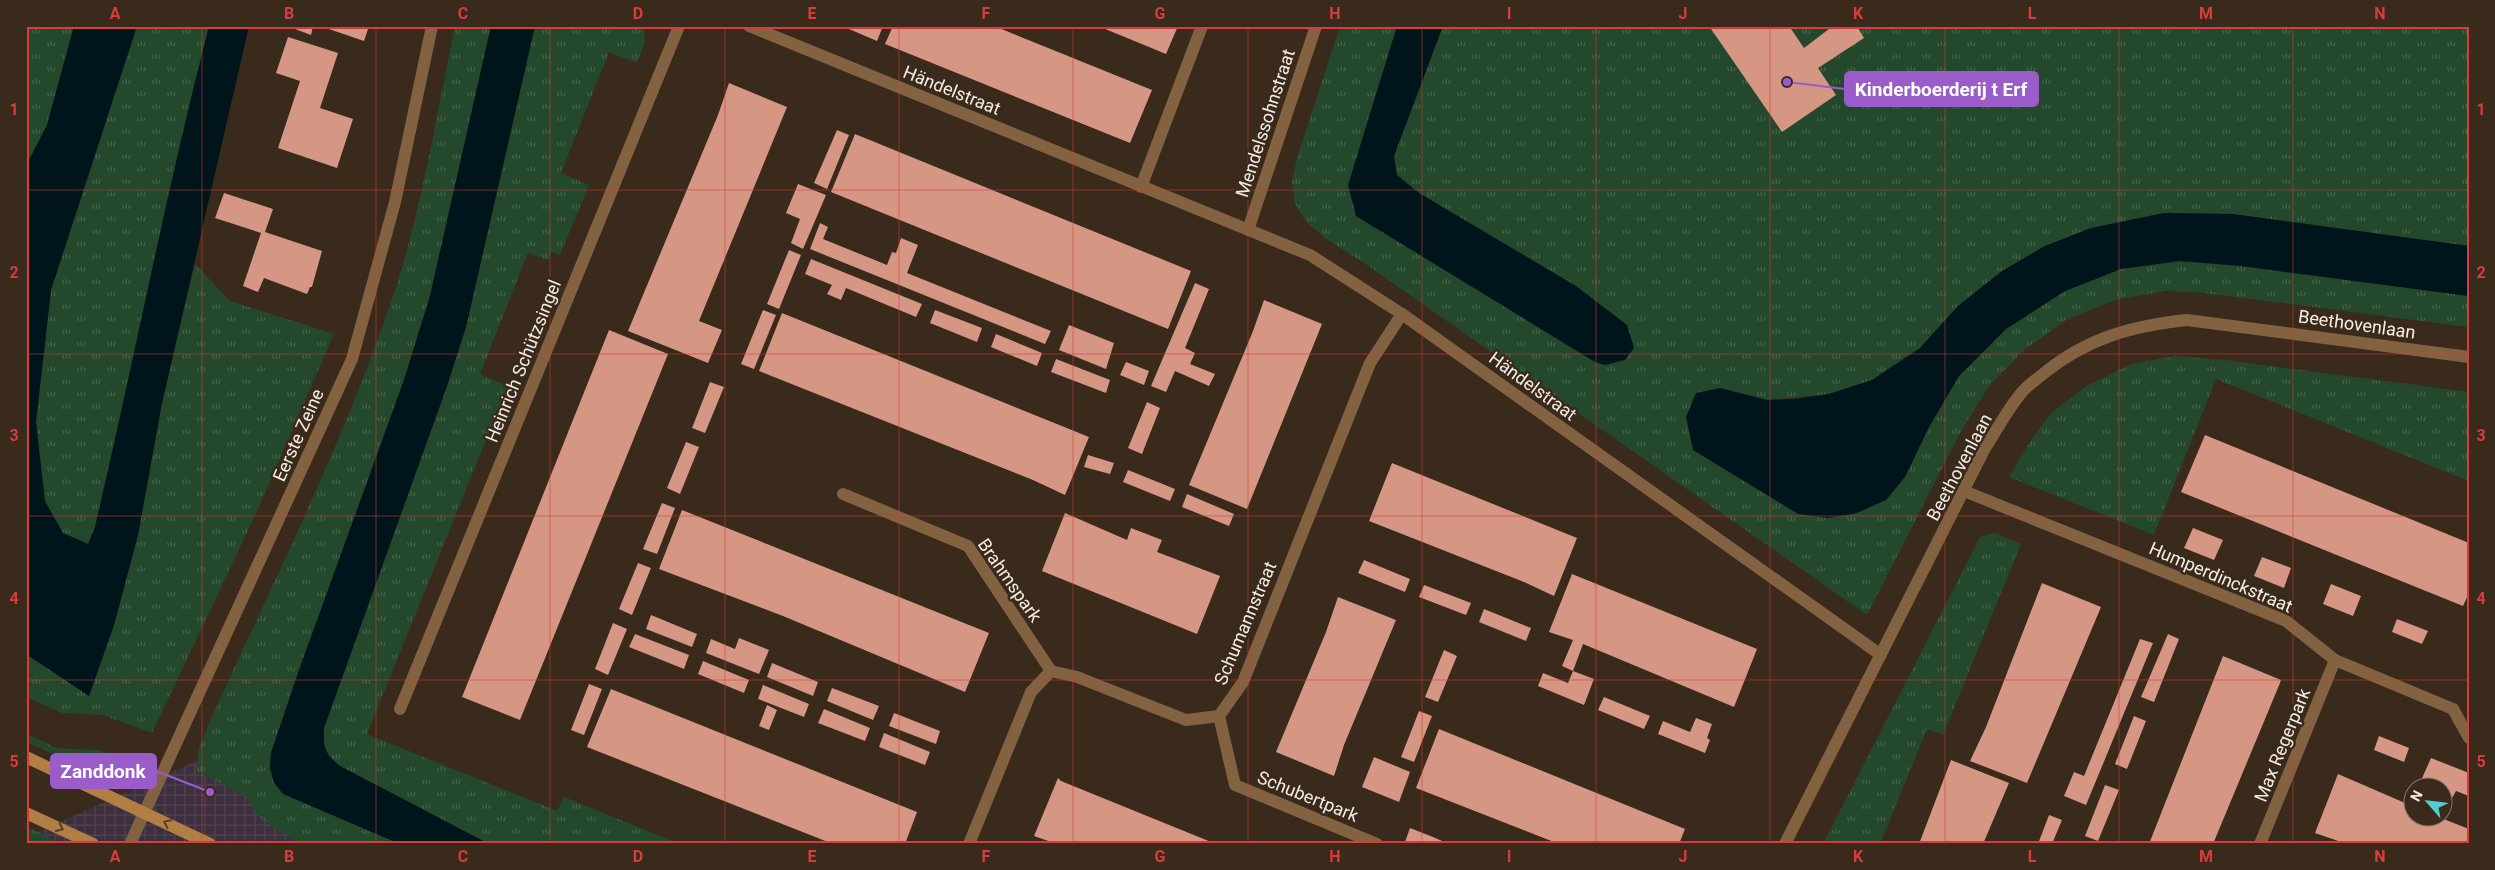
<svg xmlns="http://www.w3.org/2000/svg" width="2495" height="870" font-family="Roboto,sans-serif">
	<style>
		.industrial { fill: url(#industrial-grid) }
		.grass { fill: url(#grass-tufts) }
		.water { fill: #00151b }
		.building { fill: #d69684 }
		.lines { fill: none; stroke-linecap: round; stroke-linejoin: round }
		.lane { stroke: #826240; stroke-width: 12 }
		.street { stroke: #826240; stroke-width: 12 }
		.secondary { stroke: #b17f46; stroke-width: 12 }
		.oneway { stroke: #573f26 }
		.grid { fill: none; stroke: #d93c3b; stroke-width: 1; stroke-opacity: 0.55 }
		.labels { text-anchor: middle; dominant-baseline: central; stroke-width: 5; stroke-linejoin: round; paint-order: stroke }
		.street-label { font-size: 18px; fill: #f6ece3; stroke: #392a1b }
		.leader { fill: none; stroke: #9a5cc8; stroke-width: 2 }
		.callout-dot { fill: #9a5cc8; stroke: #392a1b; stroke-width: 2 }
		.callout { fill: #9a5cc8; stroke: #9a5cc8; stroke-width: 2 }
		.callout-label { font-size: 19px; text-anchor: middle; font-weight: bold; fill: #fff }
		.neatline { fill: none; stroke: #d93c3b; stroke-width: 2 }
		.grid-label { font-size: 16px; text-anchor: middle; font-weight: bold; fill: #d93c3b }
	</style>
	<defs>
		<pattern id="industrial-grid" width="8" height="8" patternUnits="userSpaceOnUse" patternTransform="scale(1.25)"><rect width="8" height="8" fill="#3d2f3d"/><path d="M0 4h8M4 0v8" fill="none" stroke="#504350"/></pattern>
		<pattern id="grass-tufts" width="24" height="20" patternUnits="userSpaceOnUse" patternTransform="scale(1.25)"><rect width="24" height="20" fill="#24482c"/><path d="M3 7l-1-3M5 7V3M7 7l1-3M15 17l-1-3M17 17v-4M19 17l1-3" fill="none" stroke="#44634a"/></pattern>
	</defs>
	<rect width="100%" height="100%" fill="#392a1b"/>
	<path class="industrial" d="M230,746L363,844H26V837Z"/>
	<g class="grass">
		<path d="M26,26H74L47,125L26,166Z"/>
		<path d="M137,26H209L95,527L88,544L63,533L44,501L36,422L51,290Z"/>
		<path d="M455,26H491L430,296L404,380L299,670L271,753L270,768L274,783L283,794L400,844H301L261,819L245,796L196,771L199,748L210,721C273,582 342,446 391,302C421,216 436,116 455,26Z"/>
		<path d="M535,26H644L645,42L637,63L609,52L561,173L589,185L560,255L551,252L548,260L528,253L480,374L508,386L367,734L557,811L564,797L680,844H489L340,766C325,754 323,748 324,728L446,389L466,327Z"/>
		<path d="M1340,26H2469V246L2233,214L2164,213L2091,228L2045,246L2002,271L1958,306L1920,348L1872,380L1829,394L1767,400L1720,388L1905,477L1929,427L1959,376L2006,329L2065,291L2121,269L2180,261L2241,266L2469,296V327L2204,293L2166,291L2115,300L2066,320L2024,350L1989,386L1960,433L1867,615L1364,263L1325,238L1306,222L1295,204L1292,181L1297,158Z"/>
		<path d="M195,264L230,301L334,334L254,518L152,733L103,715L62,713L26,697V654L89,696L114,625L138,535L162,403Z"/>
		<path d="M2176,356L2225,360L2469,392V481L2216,379L2154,535L2009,477L2030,442L2051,413L2088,385L2132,364Z"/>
		<path d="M1995,533L2021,544L1943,735L1927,729L1880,844H1823L1980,537Z"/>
		<path d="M26,733L56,748L98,750L136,763L106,772L71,762L26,742Z"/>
		<path d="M26,827L46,835L57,844H26Z"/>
	</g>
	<g class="water">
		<path d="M74,26H137L51,290L36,422L45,501L63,533L88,544L95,527C134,361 166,192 209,26H249L162,403L138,535L114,625L89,696L26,654V166L47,125Z"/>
		<path d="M491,26H535L466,327L446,389L324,728C323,748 325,754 340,766L489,844H400L283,794L274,783L270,768L271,753L299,670L404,380L430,296Z"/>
		<path d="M1397,26H1443L1394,156L1397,175L1419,193L1576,286L1627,325L1634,348L1625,360L1605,365L1595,362L1356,216L1348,185Z"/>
		<path d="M2164,213L2233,214L2469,246V296L2241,266L2180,261L2121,269L2065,291L2006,329L1959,376L1929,427L1905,477L1886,500L1857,513L1828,518L1798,514L1693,450L1686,417L1696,393L1720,388L1767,400L1795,399L1829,394L1872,380L1920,348L1958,306L2002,271L2045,246L2091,228Z"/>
	</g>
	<g class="building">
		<path d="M287,26H313L311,35Z"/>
		<path d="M320,26H369L364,41Z"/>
		<path d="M842,26H883L877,41Z"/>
		<path d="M893,26H994L1152,90L1130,143L885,44Z"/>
		<path d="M1098,26H1178L1166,54Z"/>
		<path d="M1709,26H1789L1804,48L1833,26H1857L1864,38L1818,68L1836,95L1782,132Z"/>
		<path d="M288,37L338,53L320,108L353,119L337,168L278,148L300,81L276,73Z"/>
		<path d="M729,83L787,107L699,321L722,330L708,363L628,331L718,115Z"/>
		<path d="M837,130L849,135L827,189L814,183Z"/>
		<path d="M855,134L1191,271L1168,329L831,192Z"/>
		<path d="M798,184L826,195L803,249L791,243L800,219L786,213Z"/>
		<path d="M224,193L273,209L265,232L322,251L312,287H310L307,294L264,278L258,292L243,286L261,233L215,218Z"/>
		<path d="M820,223L828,227L823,239L887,265L892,252L896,253L901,238L918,245L907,273L1051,331L1045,344L810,249Z"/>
		<path d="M789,250L801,255L779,309L767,304Z"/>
		<path d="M811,259L922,304L916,317L846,288L841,300L827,294L832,285L805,274Z"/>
		<path d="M1195,283L1209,289L1185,348L1195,353L1190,364L1215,374L1209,386L1175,371L1166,392L1151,386Z"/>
		<path d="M1264,300L1322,324L1247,509L1189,485L1253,331Z"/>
		<path d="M763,310L776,315L754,369L741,364Z"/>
		<path d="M935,310L982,328L977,342L930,323Z"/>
		<path d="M782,313L1089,437L1065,495L1033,480L759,371Z"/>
		<path d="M1069,325L1114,343L1106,369L1059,350Z"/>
		<path d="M609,330L668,354L520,720L462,697Z"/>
		<path d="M996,334L1042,353L1037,366L991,347Z"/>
		<path d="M1056,359L1110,380L1106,393L1051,372Z"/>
		<path d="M1126,362L1149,371L1144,385L1120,375Z"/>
		<path d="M710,382L724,387L705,433L692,428Z"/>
		<path d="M1147,402L1160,408L1142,454L1128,448Z"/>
		<path d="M2205,435L2469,543V593L2463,606L2181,492Z"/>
		<path d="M686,442L699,447L680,494L667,488Z"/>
		<path d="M1088,455L1114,463L1110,474L1084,467Z"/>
		<path d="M1392,463L1577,538L1554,596L1524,582L1369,521Z"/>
		<path d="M1128,470L1175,489L1170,501L1123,482Z"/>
		<path d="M1187,494L1234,514L1229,526L1182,507Z"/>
		<path d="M662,503L675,508L657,554L643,549Z"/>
		<path d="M682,510L989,633L965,692L783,616L659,569Z"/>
		<path d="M1065,513L1127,540L1131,528L1162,540L1157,552L1220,576L1197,634L1042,571Z"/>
		<path d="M2193,528L2223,540L2214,560L2184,548Z"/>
		<path d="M2262,557L2291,568L2284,588L2254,576Z"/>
		<path d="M1364,560L1410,579L1405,592L1358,573Z"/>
		<path d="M638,563L651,568L632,615L619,609Z"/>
		<path d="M1572,574L1757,649L1734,707L1583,644L1573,671L1594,679L1584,705L1538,686L1543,673L1568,683L1573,671L1562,666L1573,640L1549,632Z"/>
		<path d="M2042,583L2101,607L2027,783L1970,761L1986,727Z"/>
		<path d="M2331,584L2361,596L2353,616L2323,604Z"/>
		<path d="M1424,585L1471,603L1466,615L1419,597Z"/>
		<path d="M1338,597L1396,620L1344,745L1334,776L1276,752L1326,632Z"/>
		<path d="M1484,609L1531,628L1526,641L1479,622Z"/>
		<path d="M651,615L697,634L692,647L646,629Z"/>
		<path d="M2397,619L2428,631L2422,644L2392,632Z"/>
		<path d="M613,623L627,629L608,675L595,669Z"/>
		<path d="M635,634L689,655L684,669L629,647Z"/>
		<path d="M2168,634L2179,639L2154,702L2141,697Z"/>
		<path d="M739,638L769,650L759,674L706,653L711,639L735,649Z"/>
		<path d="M2140,639L2153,643L2086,805L2064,796L2074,772L2084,776Z"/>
		<path d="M1444,650L1457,656L1438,702L1425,697Z"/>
		<path d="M2223,656L2281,680L2280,683L2213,844H2149Z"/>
		<path d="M703,661L749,680L744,693L698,674Z"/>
		<path d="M772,663L818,682L813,696L767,677Z"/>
		<path d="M589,684L602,689L584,735L571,730Z"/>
		<path d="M763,685L809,704L804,717L758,699Z"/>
		<path d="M832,688L879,706L873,720L827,701Z"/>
		<path d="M611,689L917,812L905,844H833L587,747Z"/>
		<path d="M1604,697L1650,716L1644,729L1598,710Z"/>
		<path d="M767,705L777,710L769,730L759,726Z"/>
		<path d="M824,709L870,728L865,741L818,723Z"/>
		<path d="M1419,711L1432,716L1414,762L1401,757Z"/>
		<path d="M894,713L940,731L936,744L889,726Z"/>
		<path d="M2134,716L2146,721L2127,769L2115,764Z"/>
		<path d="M1696,718L1712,724L1707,738L1710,740L1705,753L1658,734L1663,721L1690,732Z"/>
		<path d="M1439,729L1685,829L1679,844H1559L1416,788Z"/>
		<path d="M884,733L930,752L925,765L879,747Z"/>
		<path d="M2379,736L2409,748L2404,762L2374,750Z"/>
		<path d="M1374,757L1410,772L1399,802L1362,787Z"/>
		<path d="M2431,758L2469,773V796L2456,791L2452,798L2442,794V788H2425L2419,785Z"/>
		<path d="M1951,760L2009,783L1983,844H1919Z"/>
		<path d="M2338,774L2412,806V818H2441L2469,829V844H2347L2315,833Z"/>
		<path d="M1058,778L1061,781L1216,844H1057L1034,836Z"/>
		<path d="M2105,785L2119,790L2098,841L2085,836Z"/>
		<path d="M2049,815L2062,820L2052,844H2038Z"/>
		<path d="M1410,828L1433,837L1449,844H1411L1405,842Z"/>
	</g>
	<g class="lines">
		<path class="lane" d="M1141,187L1202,26"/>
		<g class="street">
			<path d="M749,26L1310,255L1402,314L1881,655"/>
			<path d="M1248,230L1316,26"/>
			<path d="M1964,491L2286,621L2335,660L2453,709L2469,738"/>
			<path d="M843,494L968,546L1051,671"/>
			<path d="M1051,671L1077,677L1186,720L1219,716L1243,682L1370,363L1402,314"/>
			<path d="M400,709L679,26"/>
			<path d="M1219,716L1235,785L1377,844"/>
			<path d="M130,844L352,359L395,202L432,26"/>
			<path d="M969,844L1031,692L1051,671"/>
			<path d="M1785,844L1985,448C1997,430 2008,408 2023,391C2028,385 2037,379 2043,374C2087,338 2131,326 2187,320L2469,357"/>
			<path d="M2260,844L2335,660"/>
		</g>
		<g class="secondary">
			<path d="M26,757L210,844"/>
			<path d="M26,813L93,844"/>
		</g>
	</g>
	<defs><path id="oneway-chevron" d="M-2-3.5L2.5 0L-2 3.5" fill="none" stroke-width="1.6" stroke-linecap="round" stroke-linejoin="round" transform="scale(1.25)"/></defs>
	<g class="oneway">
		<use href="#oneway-chevron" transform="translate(167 823) rotate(-154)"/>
		<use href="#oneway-chevron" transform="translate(60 828) rotate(25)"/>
	</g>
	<path class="grid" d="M202,26V844M376,26V844M550,26V844M725,26V844M899,26V844M1073,26V844M1248,26V844M1422,26V844M1596,26V844M1770,26V844M1945,26V844M2119,26V844M2293,26V844M26,190H2469M26,354H2469M26,516H2469M26,680H2469"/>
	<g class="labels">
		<g class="street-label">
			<text transform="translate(952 90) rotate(22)">Händelstraat</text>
			<text transform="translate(1265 123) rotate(-72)">Mendelssohnstraat</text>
			<text transform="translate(2357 324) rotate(8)">Beethovenlaan</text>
			<text transform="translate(523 361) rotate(-68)">Heinrich Schützsingel</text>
			<text transform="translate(1533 386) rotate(36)">Händelstraat</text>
			<text transform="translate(298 435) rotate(-66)">Eerste Zeine</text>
			<text transform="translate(1959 467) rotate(-62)">Beethovenlaan</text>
			<text transform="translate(2221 577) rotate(23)">Humperdinckstraat</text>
			<text transform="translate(1010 580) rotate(55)">Brahmspark</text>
			<text transform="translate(1245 623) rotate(-67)">Schumannstraat</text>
			<text transform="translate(2282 745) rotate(-68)">Max Regerpark</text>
			<text transform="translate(1308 796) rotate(22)">Schubertpark</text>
		</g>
	</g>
	<path class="leader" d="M1787 82L1845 89M210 792L156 771"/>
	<g class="callout-dot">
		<circle cx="1787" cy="82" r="5"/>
		<circle cx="210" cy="792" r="5"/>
	</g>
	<g class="callout">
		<rect x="1845" y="72" width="193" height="34" rx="5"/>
		<rect x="51" y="754" width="105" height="34" rx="5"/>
	</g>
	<g class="callout-label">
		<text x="1941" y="96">Kinderboerderij t Erf</text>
		<text x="103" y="778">Zanddonk</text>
	</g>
	<rect width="2495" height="870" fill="none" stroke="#392a1b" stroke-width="55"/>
	<g transform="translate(2428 802) rotate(298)"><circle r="24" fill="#392a1b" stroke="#85786b"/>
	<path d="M0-4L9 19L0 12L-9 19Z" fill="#52cdcd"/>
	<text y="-8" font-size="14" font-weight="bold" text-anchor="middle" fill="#f6ece3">N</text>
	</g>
	<rect x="28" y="28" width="2440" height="814" class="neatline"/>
	<g class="grid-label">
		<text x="115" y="19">A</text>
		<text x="289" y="19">B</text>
		<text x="463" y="19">C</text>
		<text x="638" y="19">D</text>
		<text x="812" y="19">E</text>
		<text x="986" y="19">F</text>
		<text x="1160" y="19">G</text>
		<text x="1335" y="19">H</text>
		<text x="1509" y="19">I</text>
		<text x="1683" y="19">J</text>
		<text x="1858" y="19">K</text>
		<text x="2032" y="19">L</text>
		<text x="2206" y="19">M</text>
		<text x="2380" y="19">N</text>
		<text x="14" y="115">1</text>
		<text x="2481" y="115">1</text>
		<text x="14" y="278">2</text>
		<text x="2481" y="278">2</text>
		<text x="14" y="441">3</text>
		<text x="2481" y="441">3</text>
		<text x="14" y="604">4</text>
		<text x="2481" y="604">4</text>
		<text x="14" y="767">5</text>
		<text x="2481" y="767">5</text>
		<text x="115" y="862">A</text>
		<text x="289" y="862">B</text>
		<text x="463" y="862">C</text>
		<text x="638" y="862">D</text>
		<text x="812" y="862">E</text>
		<text x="986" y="862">F</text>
		<text x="1160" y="862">G</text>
		<text x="1335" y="862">H</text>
		<text x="1509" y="862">I</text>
		<text x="1683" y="862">J</text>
		<text x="1858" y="862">K</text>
		<text x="2032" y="862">L</text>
		<text x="2206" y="862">M</text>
		<text x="2380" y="862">N</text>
	</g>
</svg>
